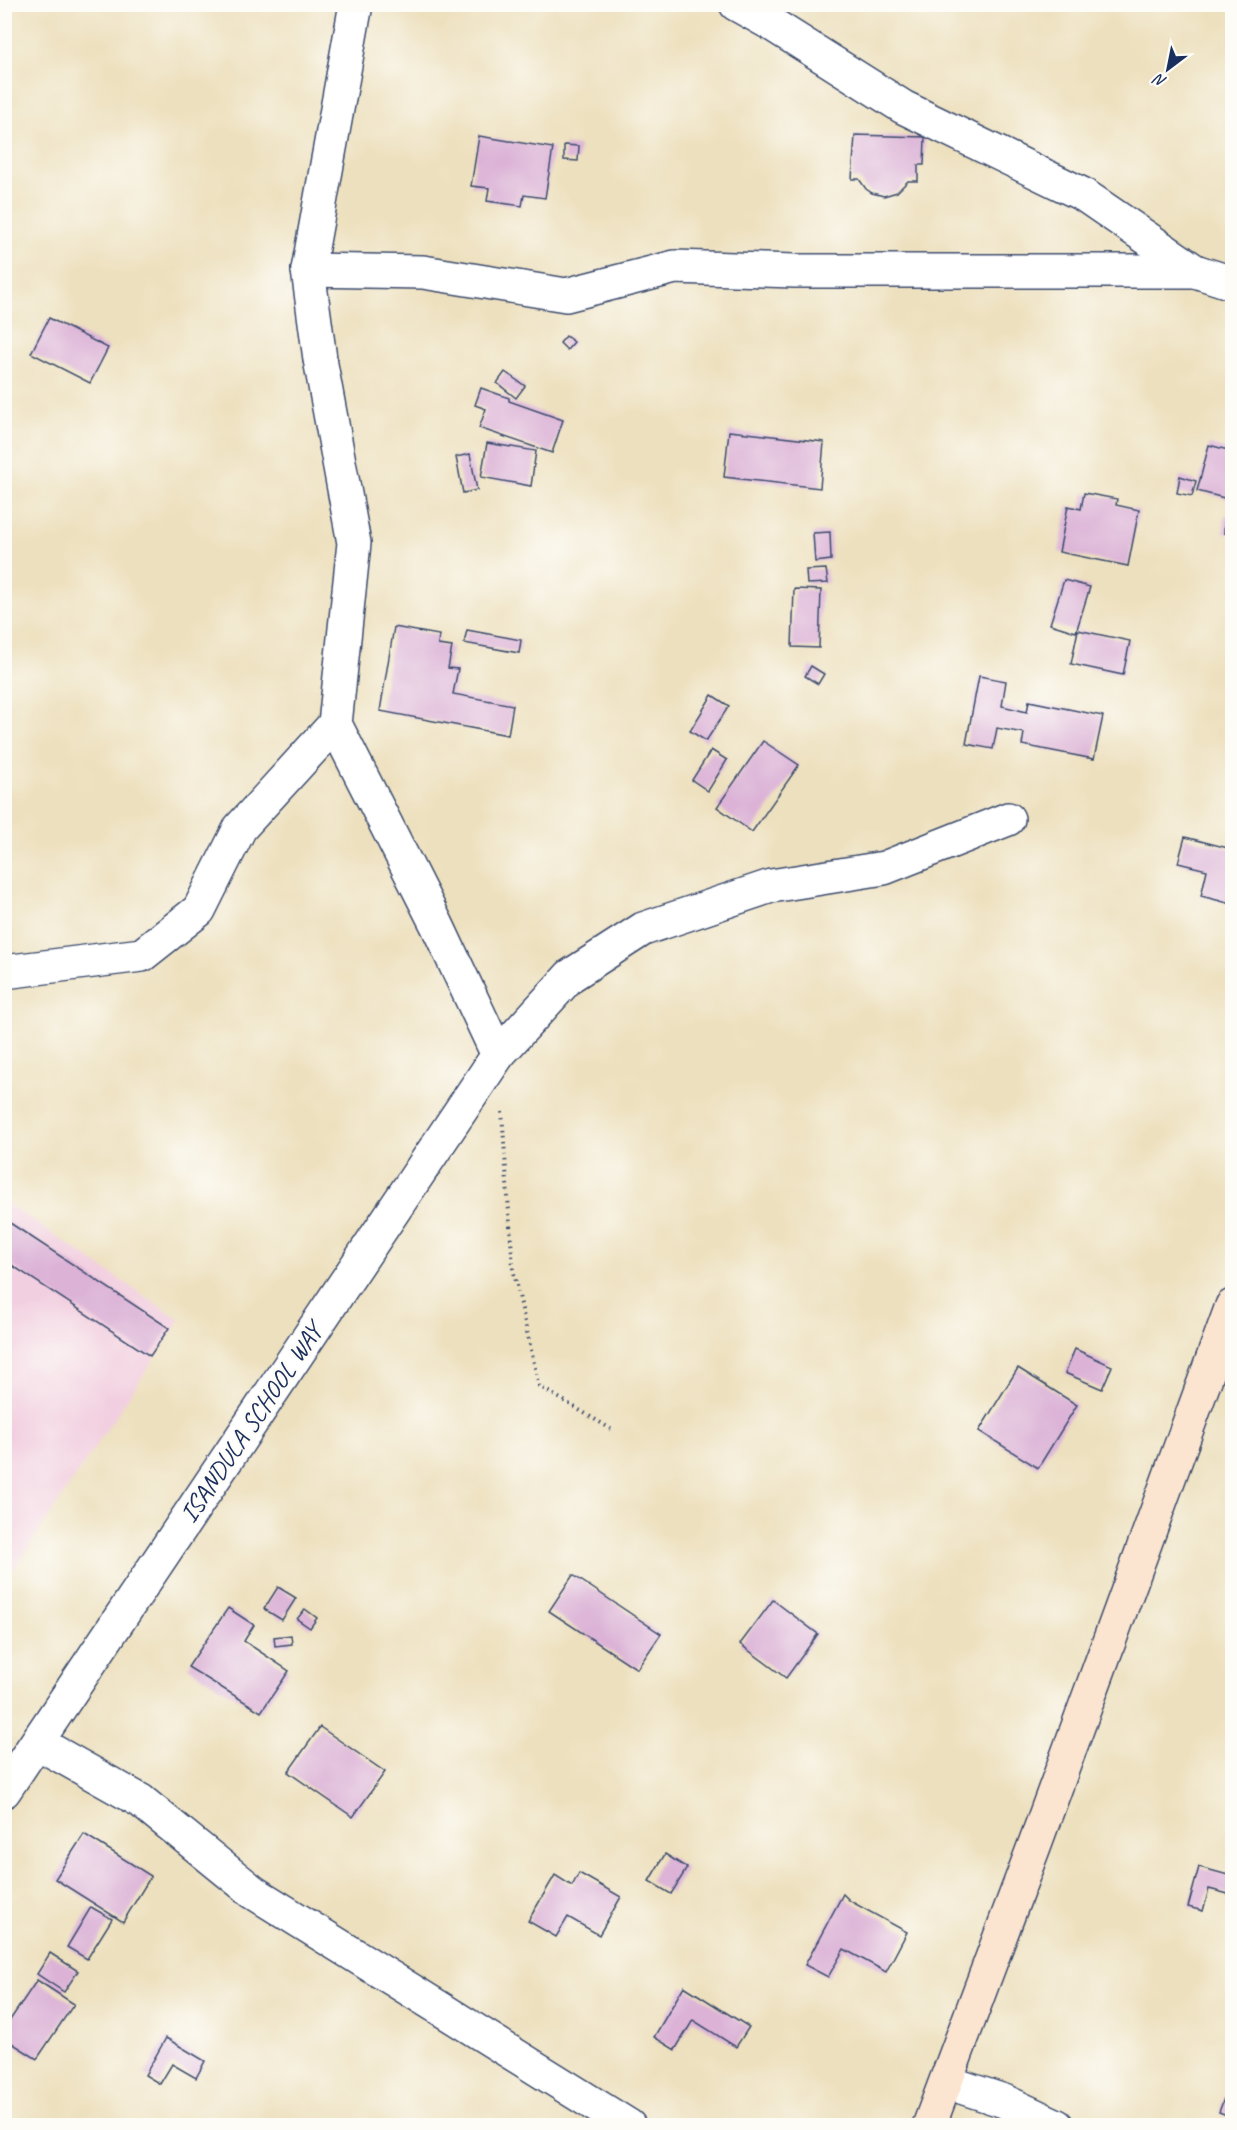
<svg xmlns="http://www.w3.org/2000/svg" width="1237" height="2130" font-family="Caveat,sans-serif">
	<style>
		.built { fill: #f2cfe0 }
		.building { fill: #dcb3d7 }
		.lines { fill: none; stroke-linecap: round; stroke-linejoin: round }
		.street-casing { stroke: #3a4a6c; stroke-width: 36 }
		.secondary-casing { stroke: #3a4a6c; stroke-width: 36 }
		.path { stroke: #3a4a6c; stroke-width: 4; stroke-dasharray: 1.5 4.5; stroke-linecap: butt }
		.street { stroke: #fff; stroke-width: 33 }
		.secondary { stroke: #fce5d0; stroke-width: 33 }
		.labels { text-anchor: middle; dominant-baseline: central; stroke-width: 4.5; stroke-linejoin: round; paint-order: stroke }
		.street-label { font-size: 26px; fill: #1b2f5e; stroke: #fdfcf7 }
	</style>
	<rect width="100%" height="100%" fill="#fdfcf7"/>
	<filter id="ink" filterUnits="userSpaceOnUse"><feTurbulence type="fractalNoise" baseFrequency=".0167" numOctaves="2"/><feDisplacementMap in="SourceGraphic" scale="12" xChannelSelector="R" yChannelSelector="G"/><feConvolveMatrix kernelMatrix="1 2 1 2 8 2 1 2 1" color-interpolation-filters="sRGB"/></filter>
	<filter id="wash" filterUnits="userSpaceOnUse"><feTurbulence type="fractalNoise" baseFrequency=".008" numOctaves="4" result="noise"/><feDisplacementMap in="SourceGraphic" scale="24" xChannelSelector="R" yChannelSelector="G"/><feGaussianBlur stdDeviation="1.35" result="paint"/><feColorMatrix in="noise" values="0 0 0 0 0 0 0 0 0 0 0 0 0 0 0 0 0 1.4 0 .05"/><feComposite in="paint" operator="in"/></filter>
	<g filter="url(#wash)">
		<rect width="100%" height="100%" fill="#ede0be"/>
		<path class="built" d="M5,1202L180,1320L5,1582Z"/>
		<g id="blocks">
			<g class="building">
				<path d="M855,135L925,137L924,165H918V181H908L897,192L884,196L872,193L866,189L859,179H852Z"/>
				<path d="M479,136L553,148L545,198L524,195L522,206L487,201L489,188L471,186Z"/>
				<path d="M564,145L579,146L578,161L564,160Z"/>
				<path d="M49,318L108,348L90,383L31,353Z"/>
				<path d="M566,336L574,342L567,350L560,343Z"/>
				<path d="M505,372L525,386L516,398L497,383Z"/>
				<path d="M481,388L509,398V401L563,420L552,453L479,428L486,409L475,405Z"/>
				<path d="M729,431L824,442L820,488L724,477Z"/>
				<path d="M487,443L536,451L531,486L481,477Z"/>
				<path d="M1209,445L1232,451V500L1197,491Z"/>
				<path d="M470,454L477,490L463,493L456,457Z"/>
				<path d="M1180,476L1196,481L1192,496L1177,493Z"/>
				<path d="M1084,493L1117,499L1116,505L1139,510L1128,566L1059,552L1068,506L1081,509Z"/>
				<path d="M1225,515L1232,516V534L1224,533Z"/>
				<path d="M830,532L831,560L815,562L813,533Z"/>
				<path d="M826,569L828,583L807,584L806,570Z"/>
				<path d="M1064,580L1090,587L1076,632L1050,624Z"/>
				<path d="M794,589L821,590L819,648L792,647Z"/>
				<path d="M394,627L439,635L438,645L452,647L448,668L458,669L453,694L513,705L508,735L380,711Z"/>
				<path d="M467,630L521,640L519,653L464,643Z"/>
				<path d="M1078,630L1130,641L1123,675L1071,664Z"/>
				<path d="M811,666L824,674L818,684L805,676Z"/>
				<path d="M979,676L1006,681L1002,706L1027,712L1029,701L1103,716L1094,759L1022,745L1024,733L997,728L993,749L966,744Z"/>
				<path d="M712,695L729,706L706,741L690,731Z"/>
				<path d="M763,741L799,765L752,832L717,807Z"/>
				<path d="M711,750L727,760L708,791L692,780Z"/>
				<path d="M1185,837L1232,849V904L1201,896L1207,870L1178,863Z"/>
				<path d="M4,1219L169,1328L150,1356L4,1260Z"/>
				<path d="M1075,1349L1112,1366L1102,1389L1065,1373Z"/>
				<path d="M1018,1368L1077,1405L1038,1468L979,1431Z"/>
				<path d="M573,1575L661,1634L637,1669L549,1611Z"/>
				<path d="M278,1587L296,1598L282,1620L264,1609Z"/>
				<path d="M773,1600L818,1634L786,1678L740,1644Z"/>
				<path d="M228,1608L254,1625L244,1641L289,1671L261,1712L188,1667Z"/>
				<path d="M305,1609L317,1618L310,1628L297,1619Z"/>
				<path d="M291,1635L292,1644L275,1646L274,1637Z"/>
				<path d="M320,1727L385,1772L353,1817L288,1772Z"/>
				<path d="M84,1834L151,1876L123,1922L55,1879Z"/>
				<path d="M665,1854L687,1868L671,1894L649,1881Z"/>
				<path d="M1199,1867L1232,1876V1895L1209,1889L1203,1911L1188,1907Z"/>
				<path d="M579,1873L621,1897L599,1935L568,1917L556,1937L528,1921L555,1875L572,1886Z"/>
				<path d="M843,1894L850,1901L907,1932L886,1972L844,1949L828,1977L805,1965Z"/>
				<path d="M91,1907L112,1919L87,1959L67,1947Z"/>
				<path d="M50,1953L78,1971L64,1992L37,1974Z"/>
				<path d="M37,1980L74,2004L37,2059L4,2038V2029Z"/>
				<path d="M684,1986L749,2027L736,2047L693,2020L675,2050L654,2037Z"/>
				<path d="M166,2038L205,2061L196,2078L172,2064L160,2084L145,2075Z"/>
				<path d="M1232,2077V2117L1219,2112Z"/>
			</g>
		</g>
	</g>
	<g filter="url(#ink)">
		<use href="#blocks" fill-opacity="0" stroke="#3a4a6c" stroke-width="1.5"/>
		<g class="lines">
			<g class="street-casing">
				<g id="street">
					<path d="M356,4L308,270L320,359L354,543L335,724L437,925L498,1055"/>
					<path d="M736,4L770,23L903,107L1084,195L1195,271"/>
					<path d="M308,270L423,272L566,295L675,267L795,271H1195L1232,283"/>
					<path d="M4,972L142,955L199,910L240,828L335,724"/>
					<path d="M38,1743L141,1801L253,1892L629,2126"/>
					<path d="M4,1791L498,1055L570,976L643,929L771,886L884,868L1008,819"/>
					<path d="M946,2082L1004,2101L1057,2126"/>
				</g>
			</g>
			<g class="secondary-casing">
				<path id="secondary" d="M929,2126L1036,1841L1232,1306"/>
			</g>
			<path class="path" d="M502,1112L513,1268L539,1386L611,1429"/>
			<use href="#street" class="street"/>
			<use href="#secondary" class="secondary"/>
		</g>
	</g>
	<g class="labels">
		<g class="street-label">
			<text transform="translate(251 1423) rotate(-56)">ISANDULA SCHOOL WAY</text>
		</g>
	</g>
	<rect width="1237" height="2130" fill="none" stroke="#fdfcf7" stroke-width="24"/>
	<g transform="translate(1168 69) rotate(212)" stroke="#fdfcf7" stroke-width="4.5" paint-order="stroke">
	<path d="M0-4.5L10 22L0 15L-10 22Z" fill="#1b2f5e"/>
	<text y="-9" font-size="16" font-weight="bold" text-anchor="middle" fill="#1b2f5e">N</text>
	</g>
</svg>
